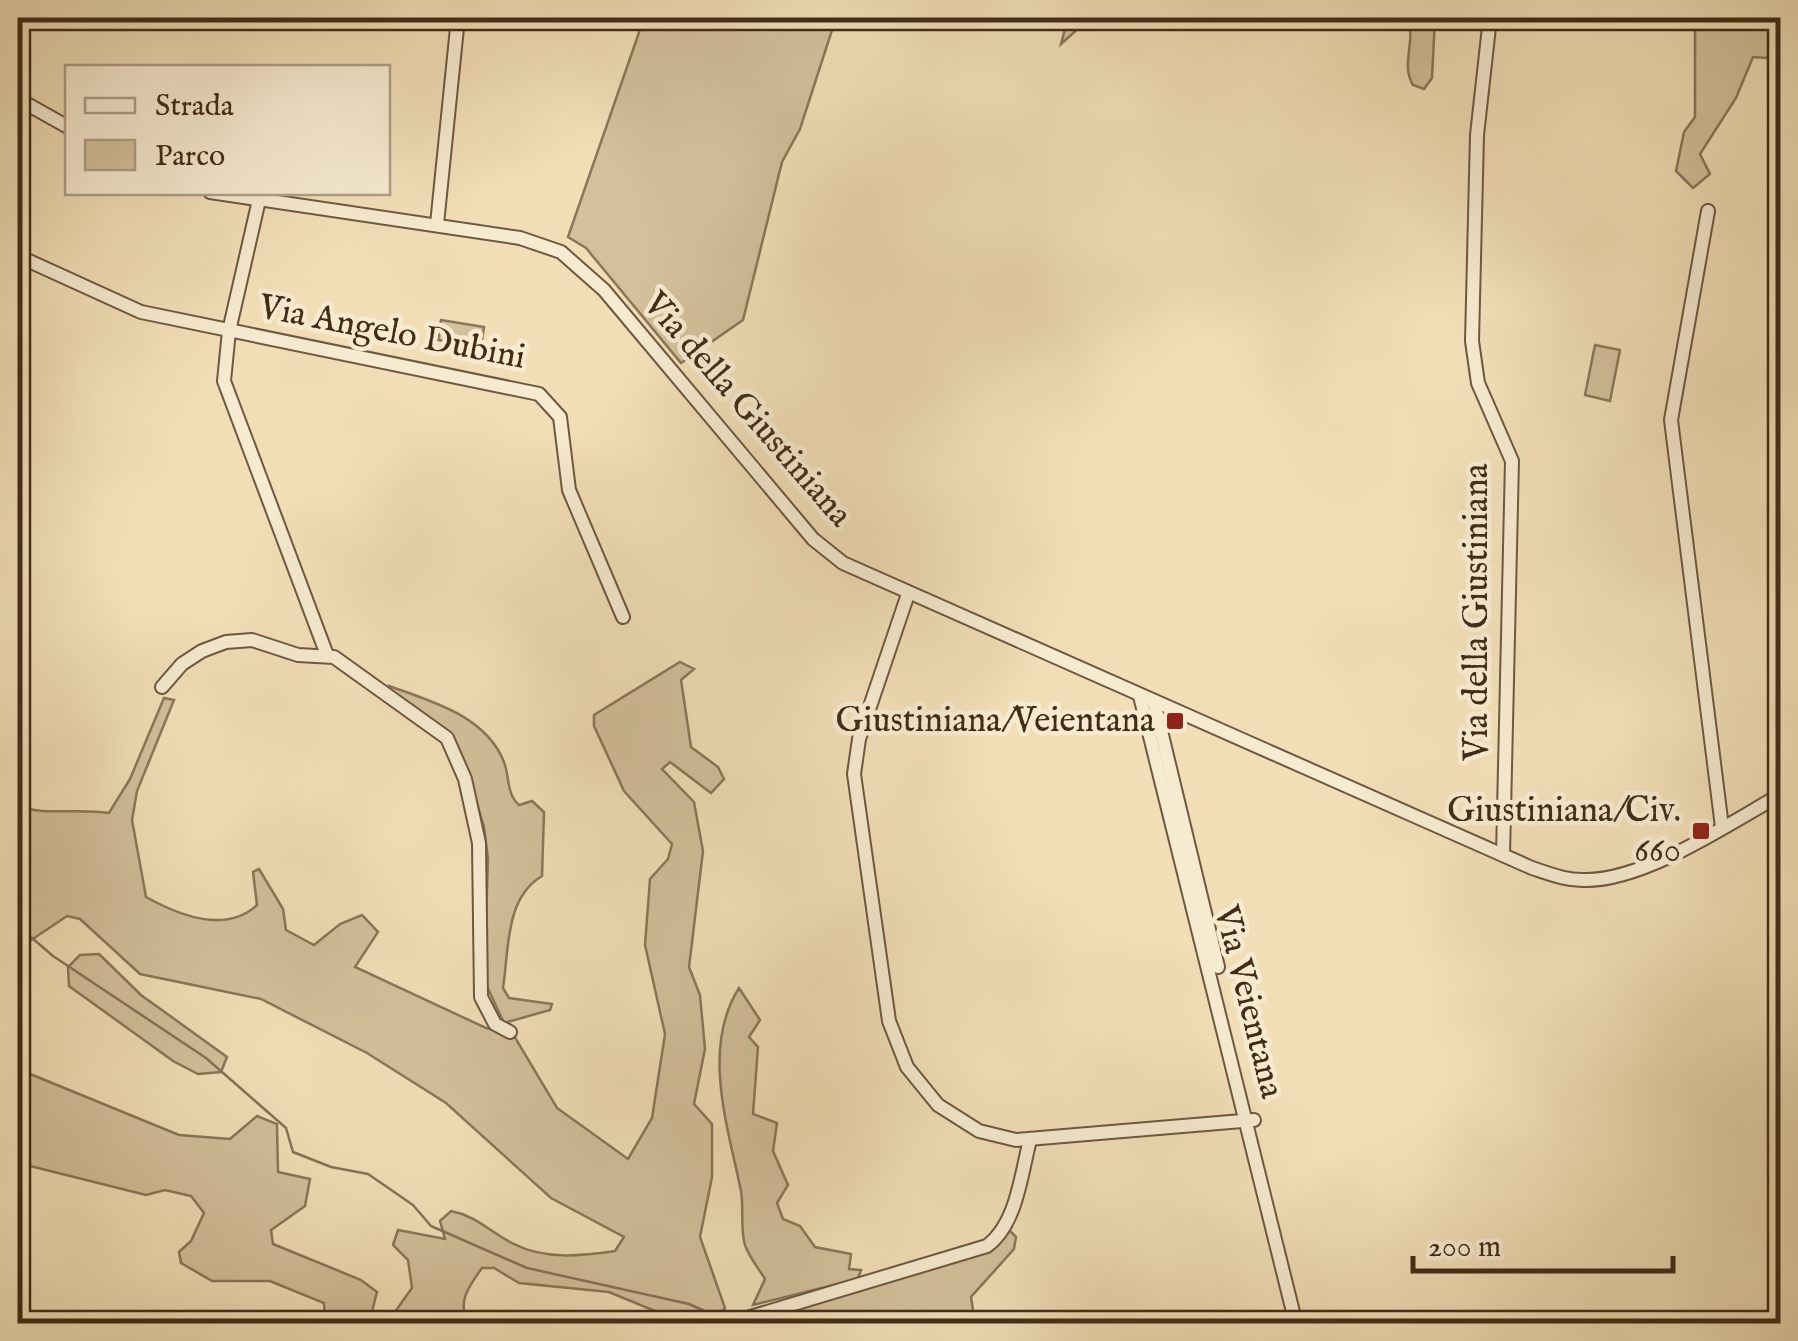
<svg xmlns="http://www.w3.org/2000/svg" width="1798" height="1341" font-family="'IM FELL English',serif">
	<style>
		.green { fill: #d3c09c; stroke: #8a765a; stroke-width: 2.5 }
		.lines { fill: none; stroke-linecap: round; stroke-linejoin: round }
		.stream { stroke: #887257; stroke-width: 2.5 }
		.minor-casing { stroke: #6e583f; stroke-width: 16 }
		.minor { stroke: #f6ead0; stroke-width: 12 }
		.poi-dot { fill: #8f2418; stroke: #f6ead0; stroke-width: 4 }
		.labels { text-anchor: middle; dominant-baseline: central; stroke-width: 9; stroke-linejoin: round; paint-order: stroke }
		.street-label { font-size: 35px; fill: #422c17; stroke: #f6ead0 }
		.poi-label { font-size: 35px; fill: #422c17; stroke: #f6ead0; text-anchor: end }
	</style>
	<rect width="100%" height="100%" fill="#f1deb7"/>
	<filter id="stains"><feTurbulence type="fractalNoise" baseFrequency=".002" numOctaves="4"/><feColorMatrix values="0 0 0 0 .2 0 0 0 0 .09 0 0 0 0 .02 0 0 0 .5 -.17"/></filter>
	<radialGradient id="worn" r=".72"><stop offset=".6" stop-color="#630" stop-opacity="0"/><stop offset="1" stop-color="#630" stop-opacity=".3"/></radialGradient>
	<g class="green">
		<path d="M644,18H829L835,21L800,129L782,162L743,320L681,363L586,248L568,237Z"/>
		<path d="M1068,18H1090L1061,44Z"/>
		<path d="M1407,18H1435L1432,78L1424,89L1413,85C1400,64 1417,40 1407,18Z"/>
		<path d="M1695,18H1780V47L1766,58L1753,57L1736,98L1700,154L1710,174L1693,188L1676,171L1684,132L1695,117Z"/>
		<path d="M441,320L484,327L481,346L438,340Z"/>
		<path d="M1595,345L1620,350L1610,401L1585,395Z"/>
		<path d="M680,662L694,669L681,680L691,747L718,767L724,779L711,793L670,762L662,769L694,802L703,851L689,967L700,995L705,1049L694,1104L712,1124V1177L700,1237L725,1308L711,1323H684L609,1292L519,1283L494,1268H482C469,1286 456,1303 469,1323H387L412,1288L408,1260L393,1245L398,1230L445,1239L440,1221L451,1211C477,1216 491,1233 514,1244C545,1260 582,1256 615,1251L624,1237L551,1198L446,1103L367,1053L261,999L140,974L80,919L67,916L18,949V806C45,816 78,808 109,813L130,779L164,698L174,700L137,791L132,820L146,897C180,916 226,934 257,905L253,872L259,869L283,909L286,930L314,945L340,924L362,915L378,932L355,967L486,1028L513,1034L557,1108L628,1159L652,1118L665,1034L645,945L650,879L668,859L672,844L624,791L594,726V715Z"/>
		<path d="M389,686C431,701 486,716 504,762C510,778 506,793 519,805L532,801L544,812L542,876C505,898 509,949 503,988L509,998L552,1004L550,1010L504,1023L484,980L488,859L484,827L464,761L452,737L390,692Z"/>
		<path d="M99,954L141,995L227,1057L221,1072L198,1074L173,1061L69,986L68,967L80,955Z"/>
		<path d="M739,988L760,1020L749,1037L758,1047L753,1114L777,1123L773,1151L788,1185L777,1203L783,1219L800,1226L815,1247L851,1254L849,1269L861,1270L858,1279L753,1305L765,1279C759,1269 749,1257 745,1245C740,1229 744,1208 741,1191C728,1127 701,1048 739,988Z"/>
		<path d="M18,1069L179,1135L230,1139L257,1116L277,1124L278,1172L310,1179L305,1206L271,1230L273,1244L361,1280L377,1292L369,1323H317L325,1322L324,1303L270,1281H212L181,1263L179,1252L191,1241L204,1213L191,1196L165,1190L146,1195L18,1163Z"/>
		<path d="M1010,1231L1016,1237L1014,1249L971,1297L975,1323H814L793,1311L989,1248Z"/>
	</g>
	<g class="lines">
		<path class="stream" d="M18,926L53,956L206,1058L286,1128L293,1152L331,1167L368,1174L413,1205L431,1226L527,1268L689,1304L709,1313L716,1324"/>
		<g class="minor-casing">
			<g id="minor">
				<path d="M1490,18L1477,135L1472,341L1478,383L1512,461L1503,855"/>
				<path d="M18,99L68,127"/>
				<path d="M210,192L520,238L561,252L604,290L813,539L843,563L1532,868C1550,874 1567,881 1586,880C1646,880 1728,824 1780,795"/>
				<path d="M259,200L229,331L224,381L327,655"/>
				<path d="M1708,211L1671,420L1722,827"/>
				<path d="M437,224L458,18"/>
				<path d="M18,256L141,312L539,394L560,417L569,490L623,617"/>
				<path d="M908,594L859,739L854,774L889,1021L907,1067L938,1105L979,1131L1016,1140L1254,1120"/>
				<path d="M162,687L182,664L202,651L226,642L252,640L298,655L334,657L447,738L465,779L479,843L481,997L495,1024L510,1032"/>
				<path d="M1140,696L1296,1324"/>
				<path d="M1154,702L1218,967"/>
				<path d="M727,1324L987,1246C1017,1224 1021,1174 1030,1140"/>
			</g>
		</g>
		<use href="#minor" class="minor"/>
	</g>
	<g class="poi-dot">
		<rect x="1165" y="711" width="20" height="20" rx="5"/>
		<rect x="1691" y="821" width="20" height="20" rx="5"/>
	</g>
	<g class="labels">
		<g class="street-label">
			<text transform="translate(392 333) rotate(11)">Via Angelo Dubini</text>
			<text transform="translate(747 410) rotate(49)">Via della Giustiniana</text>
			<text transform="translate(1477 612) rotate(-90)">Via della Giustiniana</text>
			<text transform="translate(1248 1002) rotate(76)">Via Veientana</text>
		</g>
		<g class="poi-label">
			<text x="1155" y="721">Giustiniana/Veientana</text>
			<text x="1681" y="811">Giustiniana/Civ.<tspan x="1681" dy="40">660</tspan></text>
		</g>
	</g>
	<rect width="1798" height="1341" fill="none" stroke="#f1deb7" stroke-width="60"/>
	<rect x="20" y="20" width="1758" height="1301" fill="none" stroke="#422c17" stroke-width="5"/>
	<rect x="30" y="30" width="1738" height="1281" fill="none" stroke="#422c17" stroke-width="2.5"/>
	<rect x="65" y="65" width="325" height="130" fill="#f6ead0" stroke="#ae9e86" stroke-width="2.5"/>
	<rect x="85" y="98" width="50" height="15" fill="#f6ead0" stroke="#ae9e86" stroke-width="2.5"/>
	<text x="155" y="115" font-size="30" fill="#422c17">Strada</text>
	<rect x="85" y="140" width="50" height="30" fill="#d3c09c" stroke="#ae9e86" stroke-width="2.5"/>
	<text x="155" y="165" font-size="30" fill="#422c17">Parco</text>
	<path d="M1413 1256v15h260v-15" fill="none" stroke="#422c17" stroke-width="5"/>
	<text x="1428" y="1256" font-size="30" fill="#422c17" stroke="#f6ead0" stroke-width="8" paint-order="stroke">200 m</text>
	<rect width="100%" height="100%" filter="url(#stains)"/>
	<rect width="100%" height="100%" fill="url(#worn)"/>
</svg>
